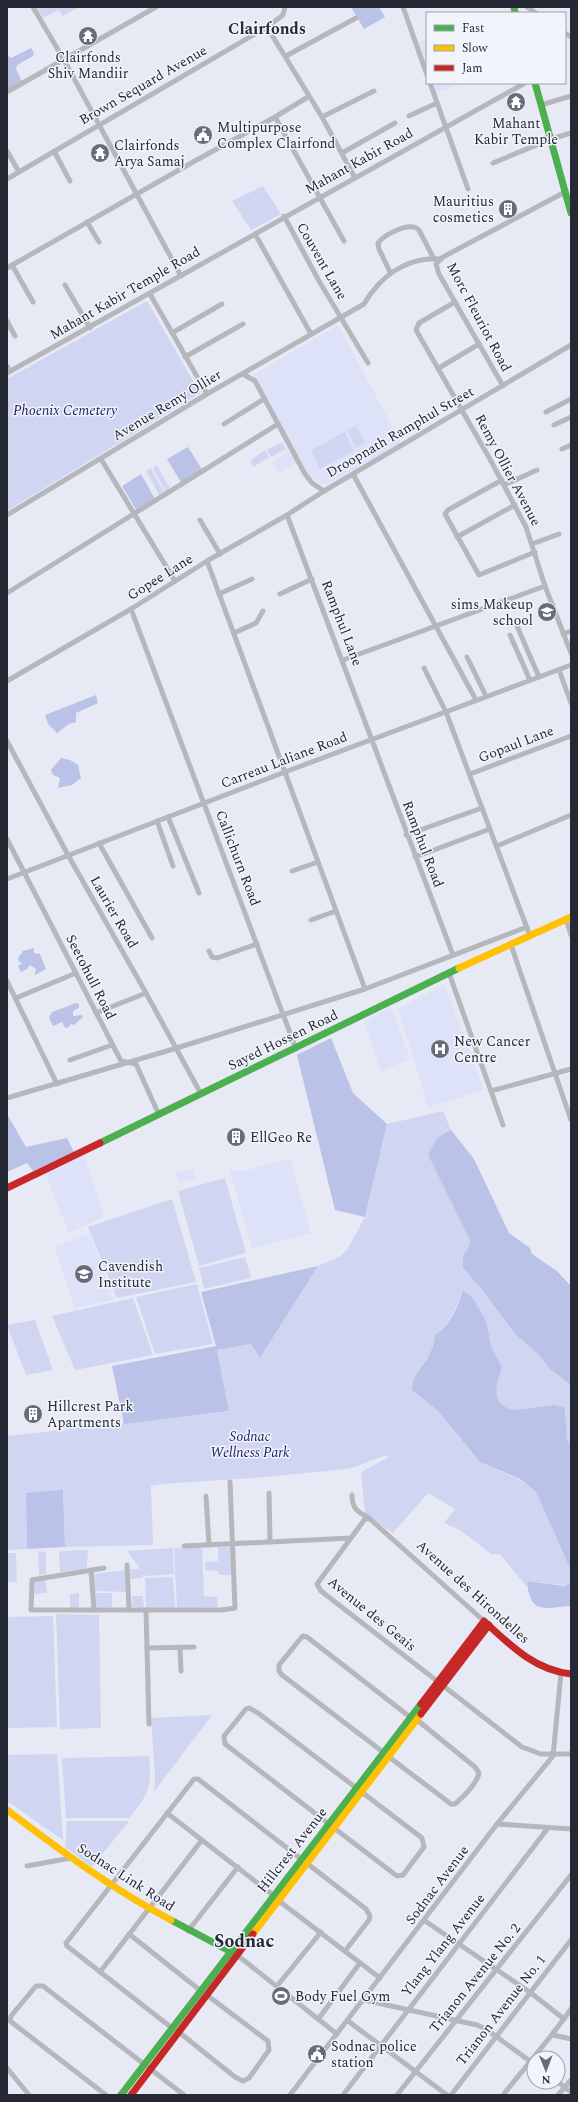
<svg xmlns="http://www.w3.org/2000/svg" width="578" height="2102" font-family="Spectral,serif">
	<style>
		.built { fill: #dde2f9 }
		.green { fill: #d0d6f2 }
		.forest { fill: #bac2e8 }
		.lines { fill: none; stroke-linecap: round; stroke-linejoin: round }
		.street { stroke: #b6b7bd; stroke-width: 5 }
		.fast { stroke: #4caf50; stroke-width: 7 }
		.slow { stroke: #ffc107; stroke-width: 7 }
		.jam { stroke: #c62828; stroke-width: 7 }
		.labels { text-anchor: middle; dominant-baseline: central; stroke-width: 3; stroke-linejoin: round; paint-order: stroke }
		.poi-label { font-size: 14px; fill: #252835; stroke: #f2f4fb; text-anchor: start }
		.street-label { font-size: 14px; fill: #252835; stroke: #f2f4fb }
		.park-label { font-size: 14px; font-style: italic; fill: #1f2166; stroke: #f2f4fb }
		.quarter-label { font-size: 16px; font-weight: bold; fill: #252835; stroke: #f2f4fb }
		.district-label { font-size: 18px; font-weight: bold; fill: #252835; stroke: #f2f4fb }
	</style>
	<rect width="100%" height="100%" fill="#e7eaf5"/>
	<g class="built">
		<path d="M427,39V70L417,42Z"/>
		<path d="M432,83H462L435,93Z"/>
		<path d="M338,325L401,443L334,481L322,484L307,475L252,379L253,375Z"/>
		<path d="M290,451L297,463L278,473L272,462Z"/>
		<path d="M550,603L555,616L545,619L540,608Z"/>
		<path d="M444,984L484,1090L428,1107L398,1009Z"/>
		<path d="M392,1007L410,1059L381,1072L364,1022Z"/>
		<path d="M84,1155L104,1217L69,1233L45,1173Z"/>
		<path d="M290,1158L311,1233L252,1249L230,1171H245Z"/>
		<path d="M193,1169L196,1179L179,1183L176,1173Z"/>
		<path d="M90,1234L114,1300L75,1308L54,1247Z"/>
	</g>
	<g class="green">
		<path d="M36,7H79L63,16L59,10L43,18Z"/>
		<path d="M263,186L281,214L251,230L232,201Z"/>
		<path d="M145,302H148L200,393L7,511V379Z"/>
		<path d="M356,426L365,443L356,448L347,430Z"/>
		<path d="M345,432L354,451L320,469L311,450Z"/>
		<path d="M282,442L286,449L271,457L267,450Z"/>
		<path d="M265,450L269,457L253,467L250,461Z"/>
		<path d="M157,465L171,490L166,493L153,468Z"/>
		<path d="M151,468L165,494L160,497L146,471Z"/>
		<path d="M443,1111L451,1130L445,1131L428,1155L470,1240C469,1251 463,1253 463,1268L483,1291L514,1333L538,1354L550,1369L571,1385V1445L566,1441V1413L554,1405L513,1410C489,1403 497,1384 502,1367L491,1346L488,1329L463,1290C456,1306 451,1324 435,1335L431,1352L417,1373L412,1390L438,1411L480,1462L520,1480L536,1492L571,1568L570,1586L529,1581L527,1587L500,1554H491L460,1530L444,1523L455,1509L428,1493L393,1533L365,1514L361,1472L389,1457L383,1456L352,1468L337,1470L253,1478L162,1484L151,1486L153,1545L65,1547L63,1491L26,1493L27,1549L7,1550V1436L233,1411H229L217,1350L251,1344L260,1358L318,1266L339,1257L347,1250L365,1217L387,1124Z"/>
		<path d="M225,1178L246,1253L199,1266L178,1191Z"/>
		<path d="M172,1199L196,1282L117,1298L88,1227Z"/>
		<path d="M245,1257L251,1278L204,1289L199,1268Z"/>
		<path d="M197,1284L213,1344L155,1354L136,1297Z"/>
		<path d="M133,1298L153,1355L75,1370L52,1316Z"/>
		<path d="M35,1320L53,1370L26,1375L7,1325Z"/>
		<path d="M218,1547H230L231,1575H219L218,1571L205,1570V1562L218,1561Z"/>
		<path d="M173,1548L174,1574L145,1576L143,1574V1578L130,1579V1569H140L127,1551Z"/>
		<path d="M174,1548H202L204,1596L217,1597L218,1607L177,1608Z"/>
		<path d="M88,1550L87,1568L60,1572L59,1551Z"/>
		<path d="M38,1551L46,1552V1574L39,1575Z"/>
		<path d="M7,1553H16L17,1582H7Z"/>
		<path d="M125,1570L126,1592L95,1591L94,1574Z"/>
		<path d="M173,1577L175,1608H146L145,1578Z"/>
		<path d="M45,1580L47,1593L34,1594L35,1581Z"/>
		<path d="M79,1593V1608H70V1594Z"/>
		<path d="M95,1593H112V1607L96,1608Z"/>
		<path d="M132,1596H143L144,1608L132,1607Z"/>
		<path d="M56,1614L99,1615L101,1728L60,1729Z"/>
		<path d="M53,1616L57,1727L7,1728V1617Z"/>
		<path d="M212,1715L154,1792L155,1776L151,1718Z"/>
		<path d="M57,1754L63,1840L7,1801V1755Z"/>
		<path d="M149,1756C152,1789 149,1793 129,1818H66L62,1758Z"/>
		<path d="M67,1821H129L92,1867L65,1847Z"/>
	</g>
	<g class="forest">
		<path d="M351,7H379L385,17L364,29Z"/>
		<path d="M31,48L34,53L33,56L17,65L16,69L22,82L7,90V55L11,58Z"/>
		<path d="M188,447L203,471L182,484L167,459Z"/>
		<path d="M141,474L155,499L137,511L122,486Z"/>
		<path d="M96,695L98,703L76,713V722L69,724L57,733L48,724L45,715Z"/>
		<path d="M61,758L70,760L78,765L81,778L72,785L58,788L60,778L53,775L51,770Z"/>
		<path d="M34,948V953L40,954L46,969L35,975L36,969L30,965L27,969L21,972L18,966L23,963L19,962L18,958L23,951Z"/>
		<path d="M76,1003L79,1004V1008L73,1011V1016L81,1015L83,1017L74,1025L71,1024L69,1027L65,1028L62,1022L53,1026L49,1018L52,1012Z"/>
		<path d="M331,1038L353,1093L387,1124L365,1217L335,1210L297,1055Z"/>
		<path d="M7,1114L26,1147L67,1138L74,1152L33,1171L27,1163L7,1172Z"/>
		<path d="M451,1130L474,1159L509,1233L530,1248L532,1254L557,1271L571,1286V1385L550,1369L538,1354L514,1333L483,1291L463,1268V1256L469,1246L470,1240L428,1155C433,1144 439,1133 451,1130Z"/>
		<path d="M318,1266L260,1358L251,1344L217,1350L229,1411L124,1424L112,1366L216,1346L201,1292Z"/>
		<path d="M463,1290L472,1297L484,1317L488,1329L491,1346L502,1367C497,1384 489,1403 513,1410L554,1405L565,1408L567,1441L571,1445V1570L536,1492L520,1479L480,1462L438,1411L412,1390C412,1375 424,1366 430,1353C433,1348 434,1340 435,1335C451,1325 457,1307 463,1290Z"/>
		<path d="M63,1490L65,1547L27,1549L26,1493Z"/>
		<path d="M528,1581L564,1586L571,1584V1606C557,1606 535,1615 530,1596C528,1591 527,1587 528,1581Z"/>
	</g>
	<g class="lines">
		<g class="street">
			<path d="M33,7L64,60L181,276"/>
			<path d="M403,7L427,75"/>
			<path d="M527,7L536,13"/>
			<path d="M267,27L322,117L355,178"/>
			<path d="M565,33L571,37"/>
			<path d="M286,56L356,18"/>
			<path d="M430,83L468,189"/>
			<path d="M7,92L156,7"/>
			<path d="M541,105L571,96"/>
			<path d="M409,116L437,103"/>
			<path d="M275,117L344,241"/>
			<path d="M322,117L374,91"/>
			<path d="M7,151L19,172"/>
			<path d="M54,151L70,181"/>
			<path d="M342,153L395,123"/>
			<path d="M493,163L551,139L571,133"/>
			<path d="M7,179L267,27L283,15L285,7"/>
			<path d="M284,216L319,281L368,363"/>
			<path d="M87,222L99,242"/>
			<path d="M255,234L311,334"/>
			<path d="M12,265L33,302"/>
			<path d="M7,268L193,162L275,117L308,97"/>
			<path d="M390,272L379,249L378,243C385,234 410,221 419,230L434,259"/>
			<path d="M65,285L90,328"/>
			<path d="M150,294L207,394"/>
			<path d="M455,302L419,323L416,330L491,461L526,527L545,586L571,653"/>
			<path d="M7,321L15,336"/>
			<path d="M172,333L222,304"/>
			<path d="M185,357L243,324"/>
			<path d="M7,366L10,371"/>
			<path d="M439,368L479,344"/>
			<path d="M7,373L525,83"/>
			<path d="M243,374L255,381L305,474L312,483L324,491"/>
			<path d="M503,386L439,274L436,264L443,257L565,192"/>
			<path d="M546,412L571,399"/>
			<path d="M224,424L264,399"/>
			<path d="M554,425L571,417"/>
			<path d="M562,449L571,445"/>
			<path d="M101,459L175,581"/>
			<path d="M353,474L476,700"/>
			<path d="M502,480L448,510L445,514L479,575L535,552"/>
			<path d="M504,485L537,470"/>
			<path d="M7,515L207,394L364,304C367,300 369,295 373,291C389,270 413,257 440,259"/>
			<path d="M287,515L453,955"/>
			<path d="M200,520L220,554"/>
			<path d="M457,537L515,505"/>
			<path d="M532,544L559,534"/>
			<path d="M207,561L365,989"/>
			<path d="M7,593L278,424"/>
			<path d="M219,594L252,579"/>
			<path d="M280,594L312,579"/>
			<path d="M131,609L296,1049"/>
			<path d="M517,626L539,677"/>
			<path d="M234,633L256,623L263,611"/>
			<path d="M563,634L571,631"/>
			<path d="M510,635L530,680"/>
			<path d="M467,657L486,696"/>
			<path d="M343,660L545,586"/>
			<path d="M424,668L446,712L530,936"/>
			<path d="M559,670L571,703"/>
			<path d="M7,681L131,609L207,561L287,515L324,491L571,345"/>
			<path d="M7,741L68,855L146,993L201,1094"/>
			<path d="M470,774L571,736"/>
			<path d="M168,817L199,893"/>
			<path d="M157,821L173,866"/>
			<path d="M406,835L482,808"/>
			<path d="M7,839L121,1061L136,1064L159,1115"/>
			<path d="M99,843L152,938"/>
			<path d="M497,846L571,815"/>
			<path d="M415,857L490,829"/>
			<path d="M292,871L318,862"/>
			<path d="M7,879L285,772L571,665"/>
			<path d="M566,919L571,935"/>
			<path d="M311,920L336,911"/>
			<path d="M511,945L571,1120"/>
			<path d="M209,951L212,957L217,958L257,944"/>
			<path d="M449,973L503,1125"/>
			<path d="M7,981L57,1084"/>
			<path d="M16,998L76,973"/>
			<path d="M96,1013L146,993"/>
			<path d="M70,1060L112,1045"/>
			<path d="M491,1091L571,1069"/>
			<path d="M7,1098L177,1048L365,989L527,927"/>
			<path d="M269,1493L270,1542"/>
			<path d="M352,1495C352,1509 358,1512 369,1518"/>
			<path d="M206,1496L209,1545"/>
			<path d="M184,1546L351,1538"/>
			<path d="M127,1565L129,1610"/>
			<path d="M104,1568L32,1580L31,1610H222L235,1608L230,1482"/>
			<path d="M91,1570L94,1610"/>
			<path d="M146,1610L149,1724"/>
			<path d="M484,1621L370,1519H365L317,1584L321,1591L522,1747L541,1754H571"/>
			<path d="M147,1648L194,1647"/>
			<path d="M180,1648L181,1671"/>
			<path d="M383,1752L282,1675L279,1671V1665L301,1638L303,1636L307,1637L410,1717"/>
			<path d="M389,1757L451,1804H455C463,1797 477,1783 479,1773L475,1767L417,1720"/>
			<path d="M167,1813L273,1895"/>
			<path d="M329,1824L225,1744L224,1736L246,1709L249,1708L258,1713L422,1838L424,1847L403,1875L397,1876L334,1828"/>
			<path d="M497,1824L571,1829"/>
			<path d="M27,1866L71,1858"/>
			<path d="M279,1901L380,1978"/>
			<path d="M425,1921L531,1993L564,2019"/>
			<path d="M188,1931L238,1867"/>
			<path d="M129,1934L201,1991"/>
			<path d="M237,1955L337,2034"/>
			<path d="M100,1972L202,1840"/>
			<path d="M277,1986L321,1932"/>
			<path d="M364,2000L477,2025L486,2029L534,2064"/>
			<path d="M319,2018L360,1963"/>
			<path d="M348,2021L447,2095"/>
			<path d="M172,2028L67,1946L66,1943L194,1779H198L366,1909L370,1916L369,1920L345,1951"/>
			<path d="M180,2033L235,2077L243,2081L249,2078L269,2050L268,2041L208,1996"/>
			<path d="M553,2035L571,2039"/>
			<path d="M7,2068L29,2095"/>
			<path d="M558,2082L571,2092"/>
			<path d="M106,2095L10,2021L11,2016L36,1986H43L184,2095"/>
			<path d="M290,2095L497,1824L553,1756L561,1673"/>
			<path d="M343,2095L548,1828"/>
			<path d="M397,2095L571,1875"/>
			<path d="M451,2095L571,1940"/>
			<path d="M503,2095C526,2066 550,2039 571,2009"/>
			<path d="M558,2095L571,2080"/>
		</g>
		<g class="fast">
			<path d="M514,7L515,13"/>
			<path d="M535,83L571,213"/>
			<path d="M100,1143L459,968"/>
			<path d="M171,1920L233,1953"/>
			<path d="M121,2095L421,1704"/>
		</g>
		<g class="slow">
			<path d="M459,968L571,917"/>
			<path d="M7,1810C60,1850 112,1889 171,1920"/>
			<path d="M253,1934L421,1714"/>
		</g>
		<g class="jam">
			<path d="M7,1188L100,1143"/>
			<path d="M421,1704L484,1621C510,1645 534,1670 571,1674"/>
			<path d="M421,1714L489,1625"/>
			<path d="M131,2095L253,1934"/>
		</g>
	</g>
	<defs>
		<g id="temple-disc" transform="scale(1)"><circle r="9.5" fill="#696c78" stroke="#f2f4fb"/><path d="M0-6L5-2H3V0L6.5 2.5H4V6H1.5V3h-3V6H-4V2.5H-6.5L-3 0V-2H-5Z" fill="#fff"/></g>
		<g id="civic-disc" transform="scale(1)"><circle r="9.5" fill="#696c78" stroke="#f2f4fb"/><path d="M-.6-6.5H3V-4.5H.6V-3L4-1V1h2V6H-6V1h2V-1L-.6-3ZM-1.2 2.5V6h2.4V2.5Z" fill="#fff"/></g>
		<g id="building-disc" transform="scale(1)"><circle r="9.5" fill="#696c78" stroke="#f2f4fb"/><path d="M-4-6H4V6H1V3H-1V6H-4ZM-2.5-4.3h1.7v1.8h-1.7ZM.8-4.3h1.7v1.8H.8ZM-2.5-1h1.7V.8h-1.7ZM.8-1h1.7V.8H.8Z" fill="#fff"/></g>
		<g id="school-disc" transform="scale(1)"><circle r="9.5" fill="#696c78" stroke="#f2f4fb"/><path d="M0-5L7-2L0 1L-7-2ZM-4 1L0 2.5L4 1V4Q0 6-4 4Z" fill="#fff"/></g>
		<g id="hospital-disc" transform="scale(1)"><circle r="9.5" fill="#696c78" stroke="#f2f4fb"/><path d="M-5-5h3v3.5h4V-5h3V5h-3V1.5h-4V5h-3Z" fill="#fff"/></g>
		<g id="stadium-disc" transform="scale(1)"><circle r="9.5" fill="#696c78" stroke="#f2f4fb"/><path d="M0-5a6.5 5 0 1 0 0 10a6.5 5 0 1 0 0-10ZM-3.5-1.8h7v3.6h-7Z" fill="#fff"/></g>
	</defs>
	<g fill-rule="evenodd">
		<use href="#temple-disc" x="88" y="36"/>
		<use href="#temple-disc" x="516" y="102"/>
		<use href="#civic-disc" x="203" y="135"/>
		<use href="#temple-disc" x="100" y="153"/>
		<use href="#building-disc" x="508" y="209"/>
		<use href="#school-disc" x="547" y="612"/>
		<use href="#hospital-disc" x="440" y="1049"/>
		<use href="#building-disc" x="236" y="1137"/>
		<use href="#school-disc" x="84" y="1274"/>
		<use href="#building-disc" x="33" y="1414"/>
		<use href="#stadium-disc" x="281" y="1996"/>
		<use href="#civic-disc" x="317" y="2054"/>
	</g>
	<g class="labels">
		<g class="poi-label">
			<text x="88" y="57" text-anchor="middle">Clairfonds<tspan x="88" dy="16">Shiv Mandiir</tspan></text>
			<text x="516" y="123" text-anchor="middle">Mahant<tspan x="516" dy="16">Kabir Temple</tspan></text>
			<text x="217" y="127">Multipurpose<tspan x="217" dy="16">Complex Clairfond</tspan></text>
			<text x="114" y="145">Clairfonds<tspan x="114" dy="16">Arya Samaj</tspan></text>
			<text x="494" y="201" text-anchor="end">Mauritius<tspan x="494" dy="16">cosmetics</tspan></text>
			<text x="533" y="604" text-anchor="end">sims Makeup<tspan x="533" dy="16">school</tspan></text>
			<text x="454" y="1041">New Cancer<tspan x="454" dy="16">Centre</tspan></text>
			<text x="250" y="1137">EllGeo Re</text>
			<text x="98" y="1266">Cavendish<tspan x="98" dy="16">Institute</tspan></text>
			<text x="47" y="1406">Hillcrest Park<tspan x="47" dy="16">Apartments</tspan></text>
			<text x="295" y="1996">Body Fuel Gym</text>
			<text x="331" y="2046">Sodnac police<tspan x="331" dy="16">station</tspan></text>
		</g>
		<g class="street-label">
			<text transform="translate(143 85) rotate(-30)">Brown Sequard Avenue</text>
			<text transform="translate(359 161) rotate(-29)">Mahant Kabir Road</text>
			<text transform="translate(322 261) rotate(60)">Couvent Lane</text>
			<text transform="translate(125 293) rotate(-30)">Mahant Kabir Temple Road</text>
			<text transform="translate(479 317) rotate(62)">Morc Fleuriot Road</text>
			<text transform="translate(167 405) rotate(-31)">Avenue Remy Ollier</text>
			<text transform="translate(400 432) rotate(-30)">Droopnath Ramphul Street</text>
			<text transform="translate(508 470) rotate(62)">Remy Ollier Avenue</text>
			<text transform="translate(160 577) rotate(-32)">Gopee Lane</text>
			<text transform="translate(342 623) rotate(69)">Ramphul Lane</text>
			<text transform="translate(516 744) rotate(-21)">Gopaul Lane</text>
			<text transform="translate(284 760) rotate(-21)">Carreau Laliane Road</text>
			<text transform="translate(423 844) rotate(69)">Ramphul Road</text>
			<text transform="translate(238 858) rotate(69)">Callichurn Road</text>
			<text transform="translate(114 912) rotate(60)">Laurier Road</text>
			<text transform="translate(91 977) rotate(63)">Seetohull Road</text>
			<text transform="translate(283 1040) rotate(-26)">Sayed Hossen Road</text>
			<text transform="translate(473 1592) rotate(42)">Avenue des Hirondelles</text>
			<text transform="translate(372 1614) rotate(39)">Avenue des Geais</text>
			<text transform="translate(292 1850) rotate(-52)">Hillcrest Avenue</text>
			<text transform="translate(126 1877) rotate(33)">Sodnac Link Road</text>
			<text transform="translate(437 1885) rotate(-53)">Sodnac Avenue</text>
			<text transform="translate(443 1945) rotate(-52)">Ylang Ylang Avenue</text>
			<text transform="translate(475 1978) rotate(-51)">Trianon Avenue No. 2</text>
			<text transform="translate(501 2010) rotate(-52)">Trianon Avenue No. 1</text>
		</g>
		<g class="park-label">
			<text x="65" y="410">Phoenix Cemetery</text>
			<text x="250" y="1436">Sodnac<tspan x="250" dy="16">Wellness Park</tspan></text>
		</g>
		<g class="quarter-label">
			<text x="267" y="29">Clairfonds</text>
		</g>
		<g class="district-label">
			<text x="244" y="1941">Sodnac</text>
		</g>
	</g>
	<rect width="578" height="2102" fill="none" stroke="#252835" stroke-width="16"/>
	<rect x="426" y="12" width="140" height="72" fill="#f2f4fb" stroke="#a0a2ac"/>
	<rect x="434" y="25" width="20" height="6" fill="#4caf50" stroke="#a0a2ac"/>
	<text x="462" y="32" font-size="12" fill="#252835">Fast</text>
	<rect x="434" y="45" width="20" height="6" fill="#ffc107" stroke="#a0a2ac"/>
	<text x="462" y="52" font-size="12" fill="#252835">Slow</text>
	<rect x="434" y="65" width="20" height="6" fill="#c62828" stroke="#a0a2ac"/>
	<text x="462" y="72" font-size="12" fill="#252835">Jam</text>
	<g transform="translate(546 2070) rotate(179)"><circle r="19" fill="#f2f4fb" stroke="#a0a2ac"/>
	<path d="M0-3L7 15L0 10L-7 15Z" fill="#696c78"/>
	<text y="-6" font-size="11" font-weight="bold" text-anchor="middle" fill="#252835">N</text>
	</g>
</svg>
